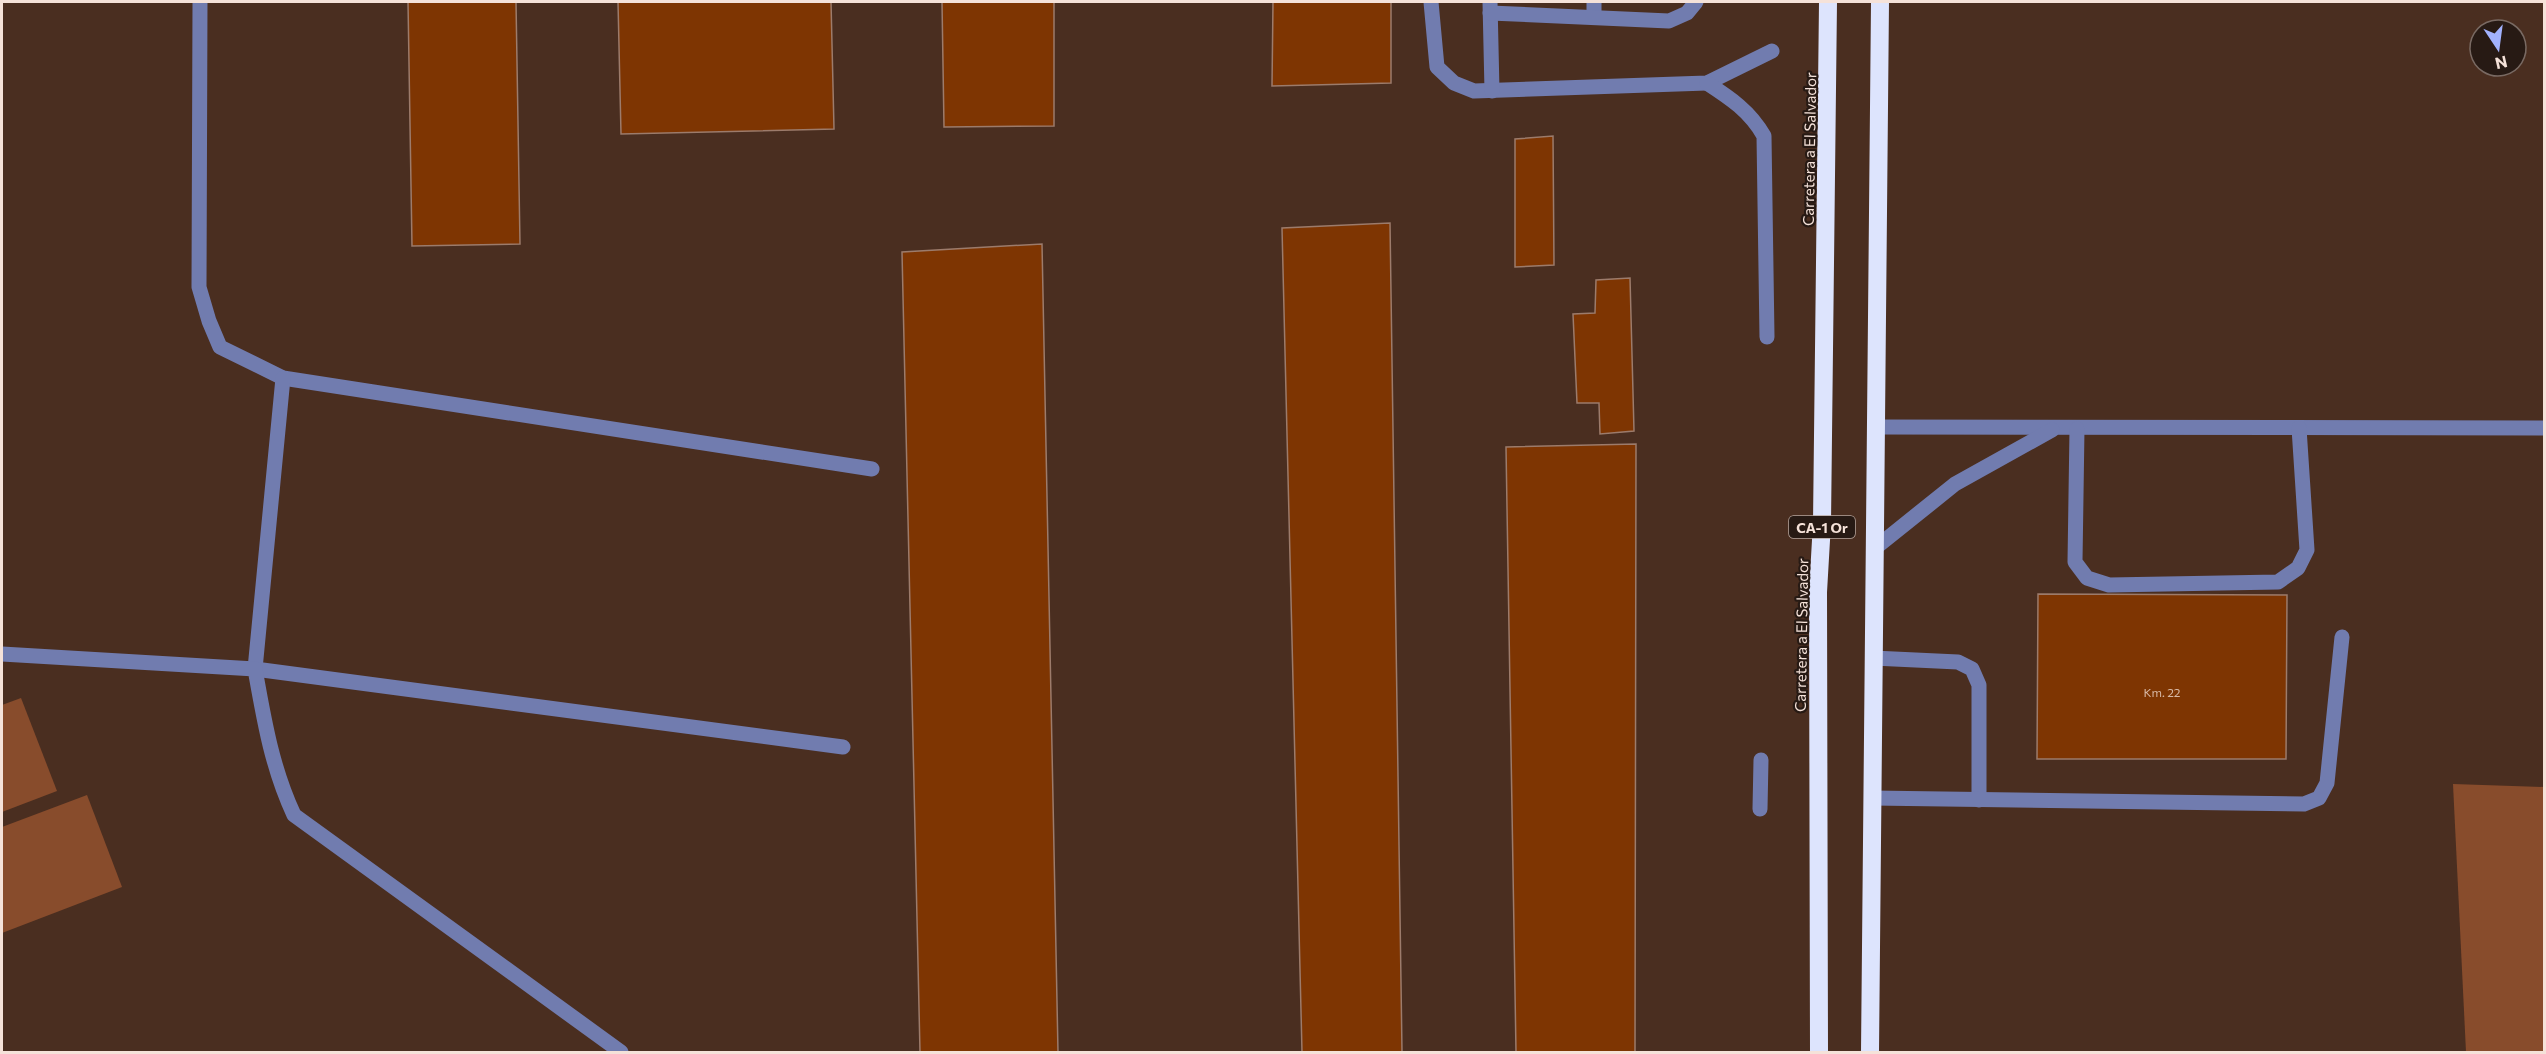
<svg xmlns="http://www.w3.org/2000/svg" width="2546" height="1054" font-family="Commissioner,sans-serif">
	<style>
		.green { fill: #884c2c }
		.building { fill: #7e3502; stroke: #9c7b6b; stroke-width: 1.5 }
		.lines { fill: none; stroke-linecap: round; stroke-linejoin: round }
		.minor { stroke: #717caf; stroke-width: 15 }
		.highway { stroke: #dde4fd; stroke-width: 18 }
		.labels { text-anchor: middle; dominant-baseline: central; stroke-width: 4.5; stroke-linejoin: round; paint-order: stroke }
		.number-label { font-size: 12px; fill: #d7b7a3 }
		.shield { fill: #271a14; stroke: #b7a69e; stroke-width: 1.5 }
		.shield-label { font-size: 14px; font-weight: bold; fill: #f5e2d9 }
		.street-label { font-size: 15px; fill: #f5e2d9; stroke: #271a14 }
	</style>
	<rect width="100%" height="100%" fill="#4a2e20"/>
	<g class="green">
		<path d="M21,698L57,791L2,812V705Z"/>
		<path d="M2453,784L2544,787V1052H2466Z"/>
		<path d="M87,795L122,887L2,933V827Z"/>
	</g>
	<g class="building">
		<path d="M408,2H516L520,244L412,246Z"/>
		<path d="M618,2H831L834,129L621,134Z"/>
		<path d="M942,2H1054V126L944,127Z"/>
		<path d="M1273,2H1391V83L1272,86Z"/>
		<path d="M1553,136L1554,265L1515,267V139Z"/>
		<path d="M1390,223L1402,1052H1302L1282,228Z"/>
		<path d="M1042,244L1058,1052H920L902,252Z"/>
		<path d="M1630,278L1634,431L1600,434L1599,403H1577L1573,314L1595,313L1596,280Z"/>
		<path d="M1636,444L1635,1052H1516L1506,447Z"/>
		<path d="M2038,594L2287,595L2286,759H2037Z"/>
	</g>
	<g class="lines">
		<g class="minor">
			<path d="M200,2L199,287L209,321L220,347L283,378L872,469"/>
			<path d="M1431,2L1437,67L1454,83L1474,91L1707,83L1772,51"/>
			<path d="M1490,2L1492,91"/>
			<path d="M1594,2V17"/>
			<path d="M1490,13L1669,21L1687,13L1696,2"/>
			<path d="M1707,83C1730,98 1750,111 1764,136L1767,337"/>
			<path d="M283,378L255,669L843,747"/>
			<path d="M1875,427L2544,428"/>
			<path d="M2077,429L2075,562L2087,578L2109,585L2278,582L2298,568L2307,550L2299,428"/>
			<path d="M1874,549L1955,484L2052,430"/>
			<path d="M2,654L255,669C264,720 272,768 294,815L621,1052"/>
			<path d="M1873,658L1958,662L1972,669L1979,685V800"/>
			<path d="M1872,798L2304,804L2319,798L2327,783L2342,637"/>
			<path d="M1760,809L1761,760"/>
		</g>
		<g class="highway">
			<path d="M1819,1052L1818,592L1822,523L1828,2"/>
			<path d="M1870,1052L1880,2"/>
		</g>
	</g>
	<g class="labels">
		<g class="number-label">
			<text x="2162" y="692">Km. 22</text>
		</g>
		<rect class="shield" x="1789" y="516" width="66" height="22" rx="4.5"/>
		<g class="shield-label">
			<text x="1822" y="527">CA-1 Or</text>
		</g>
		<g class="street-label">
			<text transform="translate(1809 149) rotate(-89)">Carretera a El Salvador</text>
			<text transform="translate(1801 635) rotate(-89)">Carretera a El Salvador</text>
		</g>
	</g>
	<rect width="2546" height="1054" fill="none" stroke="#f5e2d9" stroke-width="6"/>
	<g transform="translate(2498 48) rotate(167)"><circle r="28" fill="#271a14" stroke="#796a63" stroke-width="1.5"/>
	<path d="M0-4.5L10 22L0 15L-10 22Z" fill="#a2b2fd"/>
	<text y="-9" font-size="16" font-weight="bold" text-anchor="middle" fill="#f5e2d9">N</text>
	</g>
</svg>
